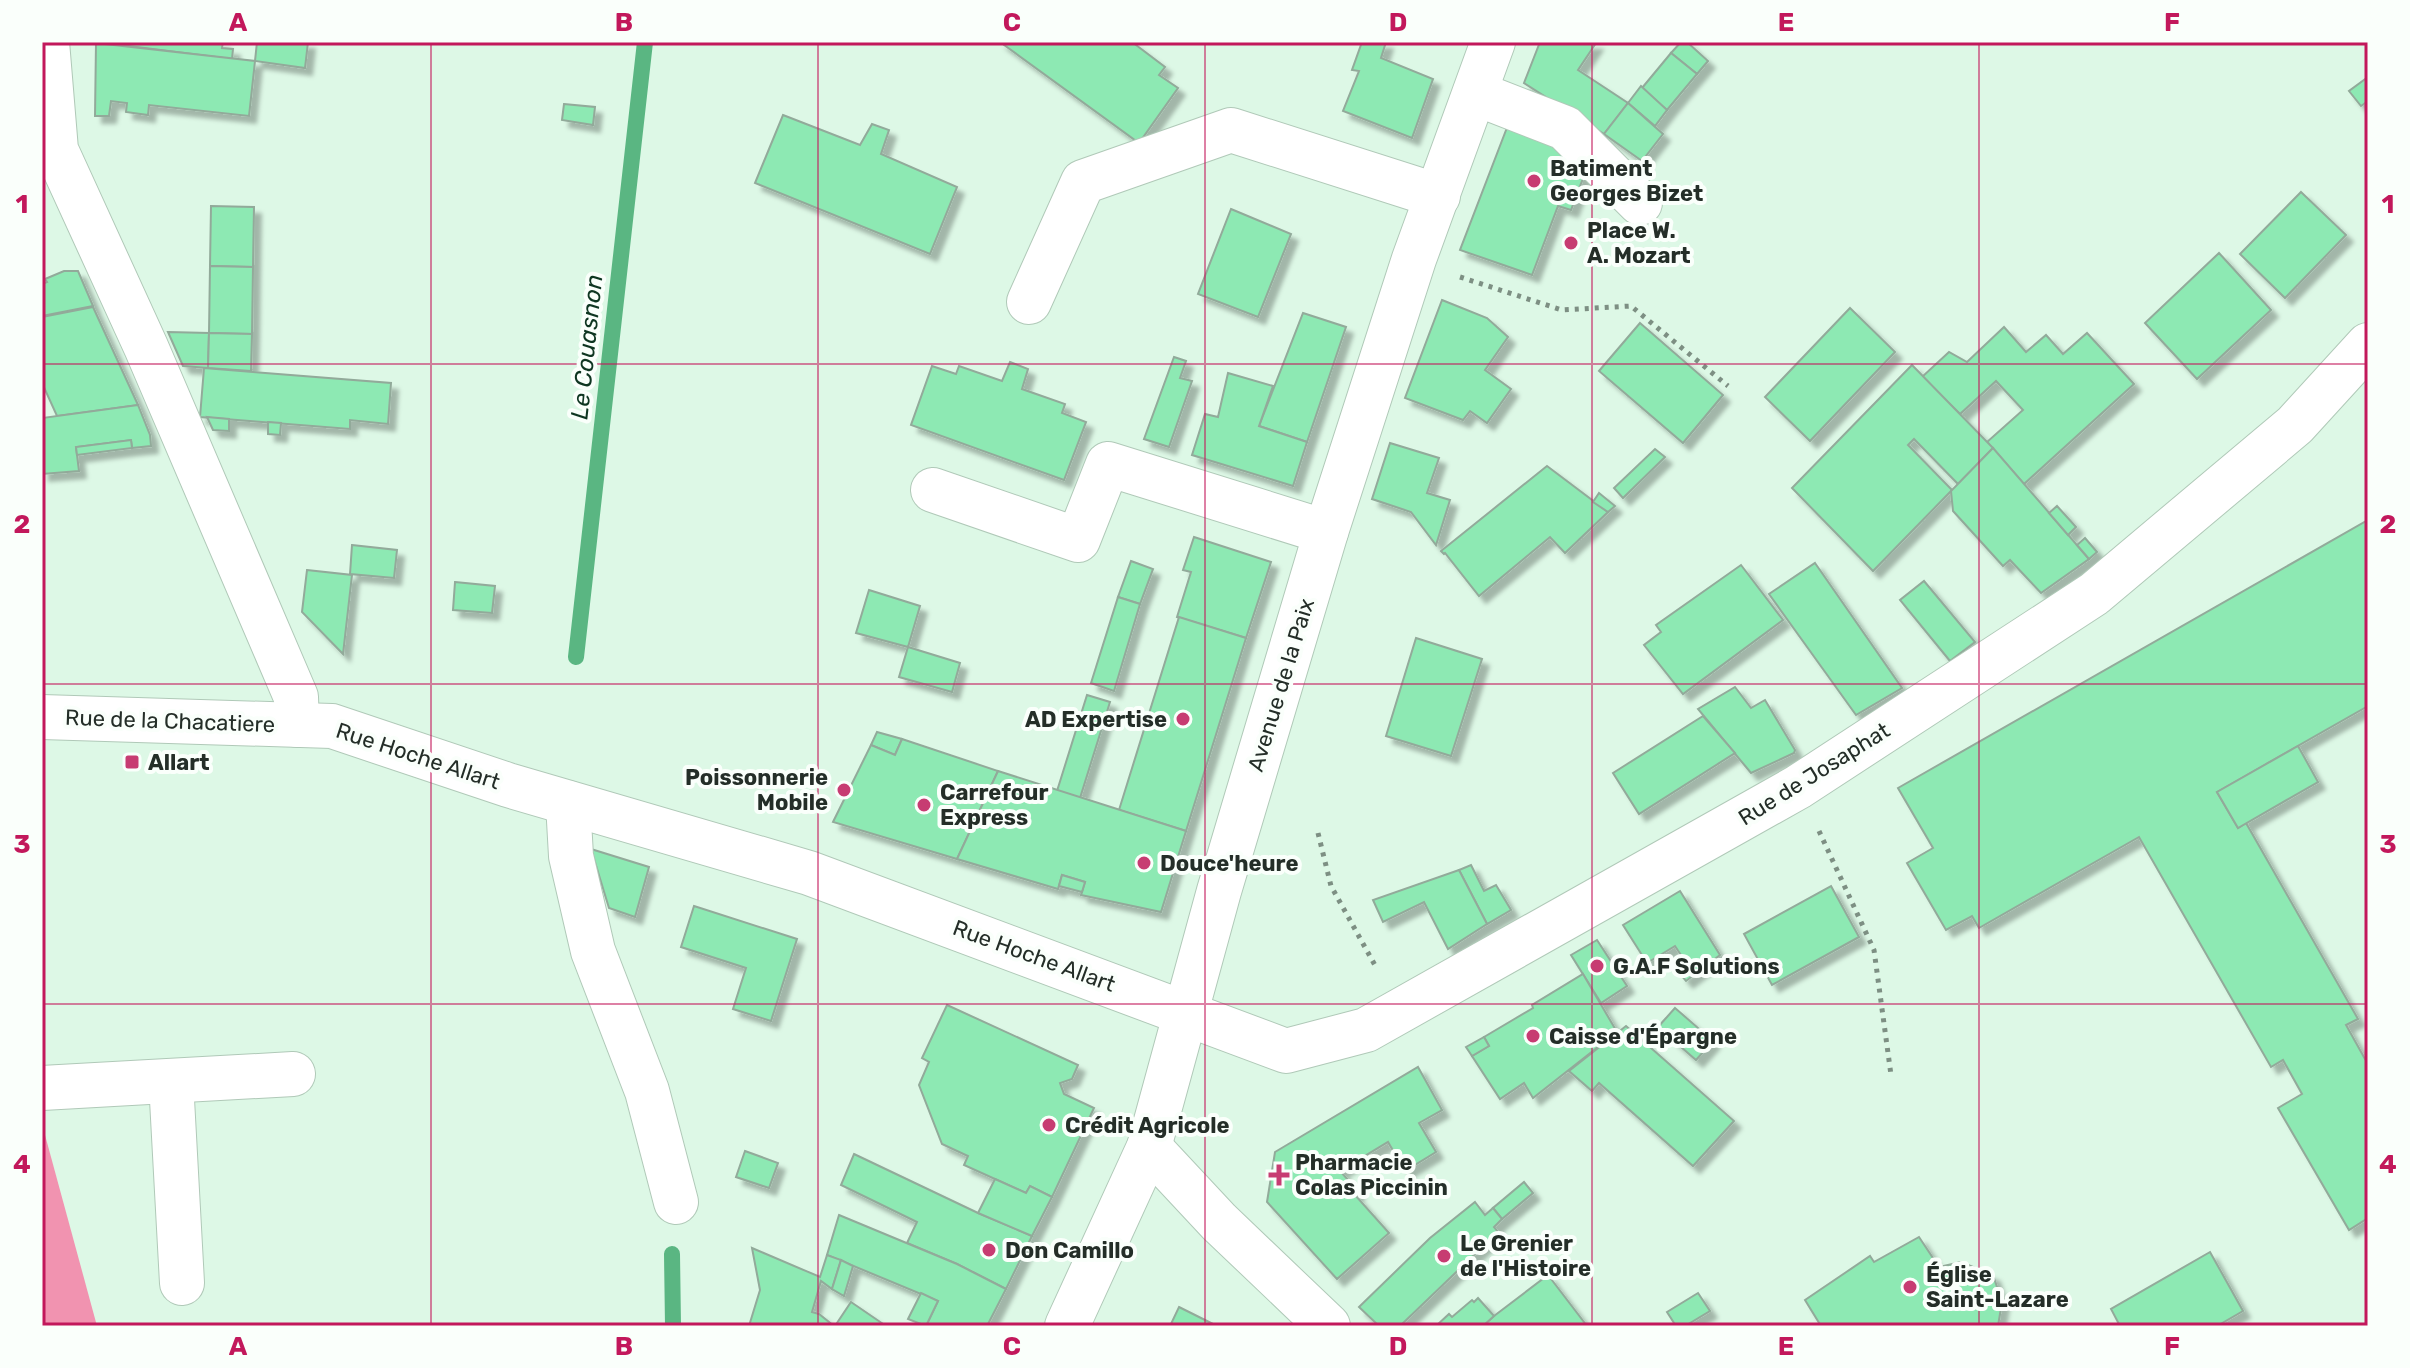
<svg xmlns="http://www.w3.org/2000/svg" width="2410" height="1368" font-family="Rubik,sans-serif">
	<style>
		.forest { fill: #f193b0 }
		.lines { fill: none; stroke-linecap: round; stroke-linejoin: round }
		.stream { stroke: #5ab682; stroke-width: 16 }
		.building { fill: #8de9b3; stroke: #92aa9a; stroke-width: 2; filter: url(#shadow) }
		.minor-casing { stroke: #b0c9b8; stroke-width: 46 }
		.major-casing { stroke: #b0c9b8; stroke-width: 46 }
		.path { stroke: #7d8f83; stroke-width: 5; stroke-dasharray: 4 6; stroke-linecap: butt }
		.minor { stroke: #fff; stroke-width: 44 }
		.major { stroke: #fff; stroke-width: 44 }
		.grid { fill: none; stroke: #c2185b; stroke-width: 2; stroke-opacity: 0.55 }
		.poi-dot { fill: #c73c72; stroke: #fafffb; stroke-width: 3 }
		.labels { text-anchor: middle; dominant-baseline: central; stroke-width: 8; stroke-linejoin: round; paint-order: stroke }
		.poi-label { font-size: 22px; font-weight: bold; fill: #242e28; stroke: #fafffb; text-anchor: start }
		.street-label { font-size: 22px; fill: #242e28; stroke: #fafffb }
		.water-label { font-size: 24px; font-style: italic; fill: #0e3621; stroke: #fafffb }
		.neatline { fill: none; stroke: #c2185b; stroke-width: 3 }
		.grid-label { font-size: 26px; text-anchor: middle; font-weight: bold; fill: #c2185b }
	</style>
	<defs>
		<filter id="shadow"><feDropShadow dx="7" dy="7" stdDeviation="2" flood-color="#0004"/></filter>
	</defs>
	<rect width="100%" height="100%" fill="#ddf8e6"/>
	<path class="forest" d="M42,1134L45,1135L97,1326H42Z"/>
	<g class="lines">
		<g class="stream">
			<path d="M576,657L645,42"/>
			<path d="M672,1254L673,1326"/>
		</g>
	</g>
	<g class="building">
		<path d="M97,42H223L222,48L233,49L232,59Z"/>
		<path d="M257,42H308L305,68L255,61Z"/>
		<path d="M1000,42H1132L1165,67L1159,75L1178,88L1139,143Z"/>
		<path d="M1362,42H1386L1381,58L1433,79L1412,138L1343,111L1359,71L1352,70Z"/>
		<path d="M1540,42L1596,43L1578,70L1628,103L1604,134L1524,83Z"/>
		<path d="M1681,42H1687L1708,61L1697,74L1671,53Z"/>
		<path d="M96,43L255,61L249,116L149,105L148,115L126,112L127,103L111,101L109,116H95Z"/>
		<path d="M1671,53L1697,74L1667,110L1642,88Z"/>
		<path d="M2368,77V101L2361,106L2349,91Z"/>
		<path d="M1641,86L1667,110L1655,126L1628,103Z"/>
		<path d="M1628,103L1663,134L1642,161L1604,134Z"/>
		<path d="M564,104L595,107L593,125L562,120Z"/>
		<path d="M783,115L860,145L872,124L889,130L881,154L957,187L930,254L755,183Z"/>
		<path d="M1508,125L1591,157L1571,210L1558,206L1532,275L1460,250Z"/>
		<path d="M2301,192L2346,235L2285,298L2240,254Z"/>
		<path d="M211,206L254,207L253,267L210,266Z"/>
		<path d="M1231,209L1291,234L1258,317L1198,294Z"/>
		<path d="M2219,253L2271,310L2197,379L2145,323Z"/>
		<path d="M210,266L253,267L252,334L209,333Z"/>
		<path d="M64,271H78L93,306L42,316V284L47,282L45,279Z"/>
		<path d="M1442,300L1487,318L1508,337L1485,370L1511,389L1487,423L1470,411L1463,420L1405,398Z"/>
		<path d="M93,307L138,405L57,416L42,383V317Z"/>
		<path d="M1850,308L1895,352L1810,441L1765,397Z"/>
		<path d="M1303,313L1346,327L1307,442L1259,426Z"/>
		<path d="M1640,323L1723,395L1683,443L1599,371Z"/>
		<path d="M2004,327L2026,352L2046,335L2063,354L2087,333L2134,384L2024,484L1987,442L2023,410L1996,381L1960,414L1922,377L1949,352L1967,362Z"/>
		<path d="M168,332L209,333L208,368L183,366Z"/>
		<path d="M209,333L252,334L251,371L208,368Z"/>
		<path d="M1174,357L1186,361L1180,378L1192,381L1169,447L1144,439Z"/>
		<path d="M1010,362L1028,369L1022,389L1065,404L1062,413L1086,422L1064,480L911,425L932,366L956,374L959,366L1002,381Z"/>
		<path d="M1912,365L1993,448L1958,484L1914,439L1908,445L1952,490L1873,571L1792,488Z"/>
		<path d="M204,368L391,383L388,424L350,420V429L200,417Z"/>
		<path d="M1228,373L1273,386L1259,426L1307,442L1293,486L1192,455L1205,414L1218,417Z"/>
		<path d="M138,405L150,435L151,446L132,448L131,440L76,447L79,471L42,474V418Z"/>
		<path d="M207,417L229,419V431L213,430Z"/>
		<path d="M268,422L281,423L280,435L268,434Z"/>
		<path d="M131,440L132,448L77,455L76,447Z"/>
		<path d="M1390,443L1439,458L1427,493L1450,500L1436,545L1411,512L1372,499Z"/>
		<path d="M1993,448L2089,559L2041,593L2010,560L2003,566L1953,511L1951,491Z"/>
		<path d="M1655,449L1665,457L1623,498L1614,488Z"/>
		<path d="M1547,466L1608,512L1565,553L1550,537L1479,596L1445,553L1444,554L1441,551Z"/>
		<path d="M1599,493L1615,506L1608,512L1593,502Z"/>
		<path d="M2057,506L2076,527L2068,535L2049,513Z"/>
		<path d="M2368,520V706L2217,792L2238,828L2246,823L2358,1019L2346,1025L2365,1059L2368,1058V1222L2365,1220L2349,1230L2278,1108L2302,1094L2283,1060L2271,1067L2139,837L1979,928L1972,916L1946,930L1907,863L1933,848L1898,788Z"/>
		<path d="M1194,537L1271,562L1246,638L1177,617L1191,572L1183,570Z"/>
		<path d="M2085,538L2097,552L2089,559L2077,545Z"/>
		<path d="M352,545L397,550L394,578L350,574Z"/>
		<path d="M1131,561L1153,569L1140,604L1118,597Z"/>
		<path d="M1815,563L1902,688L1856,715L1769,594Z"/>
		<path d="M1741,565L1783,620L1683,694L1644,645L1661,632L1656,625Z"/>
		<path d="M307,570L352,575L343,654L302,612Z"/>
		<path d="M1924,581L1975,642L1950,661L1900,600Z"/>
		<path d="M455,582L495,586L492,613L453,610Z"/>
		<path d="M869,590L920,606L908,647L856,633Z"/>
		<path d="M1118,597L1140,604L1114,691L1091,683Z"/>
		<path d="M1179,617L1246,638L1186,831L1119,810Z"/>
		<path d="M1416,638L1482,659L1451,756L1386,736Z"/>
		<path d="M908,647L960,663L952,692L899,677Z"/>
		<path d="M1735,687L1751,708L1765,700L1795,750L1794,753L1751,773L1698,709Z"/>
		<path d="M1087,695L1110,702L1080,798L1057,791Z"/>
		<path d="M1703,716L1735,753L1639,814L1613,773Z"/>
		<path d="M877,732L902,739L895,755L871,745Z"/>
		<path d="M902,739L998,771L957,859L833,822L871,745L895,755Z"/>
		<path d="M2298,746L2318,782L2238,828L2217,792Z"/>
		<path d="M998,771L1186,831L1161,912L1081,895L1085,882L1062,875L1058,889L957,859Z"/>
		<path d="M591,849L649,867L635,917L609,908Z"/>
		<path d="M1471,865L1484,891L1496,885L1511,910L1487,924L1459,870Z"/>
		<path d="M1459,870L1487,924L1448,949L1424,902L1383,922L1373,900Z"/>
		<path d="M1062,875L1085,882L1082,892L1059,886Z"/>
		<path d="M1831,886L1859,937L1772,985L1744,934Z"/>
		<path d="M1680,891L1720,955L1686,981L1680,974L1689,967L1675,946L1647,963L1623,925Z"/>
		<path d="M694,906L797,939L771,1021L733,1009L746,968L681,947Z"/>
		<path d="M1597,940L1627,986L1601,1003L1571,955Z"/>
		<path d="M1583,974L1617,1032L1533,1098L1524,1083L1500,1099L1472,1056L1489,1046L1484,1037L1533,1008L1532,1005Z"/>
		<path d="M947,1005L1078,1065L1072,1079L1060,1083L1064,1094L1094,1108L1052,1197L1030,1186L1026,1193L964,1165L968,1156L942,1144L919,1085L929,1062L922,1058Z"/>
		<path d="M1675,1008L1713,1041L1696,1060L1658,1027Z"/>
		<path d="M1626,1026L1734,1121L1693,1166L1599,1083L1592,1091L1569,1071Z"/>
		<path d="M1484,1037L1489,1046L1472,1056L1466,1047Z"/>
		<path d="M1418,1067L1442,1110L1419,1123L1436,1152L1405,1171L1388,1142L1340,1171L1358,1191L1354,1194L1389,1233L1337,1279L1267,1202L1275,1152Z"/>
		<path d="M745,1151L778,1163L769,1188L736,1177Z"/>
		<path d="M854,1154L978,1213L1032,1236L1006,1289L957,1264L907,1243L917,1222L841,1185Z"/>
		<path d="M995,1179L1026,1193L1030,1186L1052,1197L1032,1236L978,1213Z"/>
		<path d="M1524,1182L1533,1193L1502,1219L1493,1208Z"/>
		<path d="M1475,1202L1485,1215L1493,1208L1502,1219L1494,1227L1498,1232L1400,1326H1379L1359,1307L1430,1238Z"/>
		<path d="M839,1215L957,1264L1006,1289L987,1326H926L938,1301L827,1255Z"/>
		<path d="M1919,1237L1939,1267L1961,1262L1993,1275L2002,1302L1998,1326H1821L1805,1300L1870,1256L1874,1262Z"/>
		<path d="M752,1248L820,1277L827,1255L841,1260L832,1289L821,1281L812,1312L819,1314L834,1326H749L760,1290Z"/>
		<path d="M2210,1252L2243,1311L2217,1326H2120L2111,1309Z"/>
		<path d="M841,1260L853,1266L844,1296L832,1289Z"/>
		<path d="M1548,1275L1587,1326H1483L1494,1316Z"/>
		<path d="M921,1293L938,1301L926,1326L908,1319Z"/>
		<path d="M1698,1293L1710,1311L1685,1326H1676L1667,1312Z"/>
		<path d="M1478,1298L1494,1316L1483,1326H1436L1449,1314L1452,1317L1472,1300L1474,1302Z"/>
		<path d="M851,1302L886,1326H835Z"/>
		<path d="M1179,1307L1217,1326H1170Z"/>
	</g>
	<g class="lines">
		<g class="minor-casing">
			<g id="minor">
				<path d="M47,42L56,150L146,347L296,697L297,725"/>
				<path d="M1475,93L1565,128L1640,203"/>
				<path d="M1029,302L1083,182L1231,130L1438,196"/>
				<path d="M933,490L1078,540L1108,464L1326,532"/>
				<path d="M42,717L332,726L508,785L809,873L1286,1051L1366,1030L1798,787L2094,594L2295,425L2368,345"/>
				<path d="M568,803L571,856L593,951L647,1091L676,1202"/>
				<path d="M171,1081L182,1283"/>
				<path d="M42,1088L293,1074"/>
				<path d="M1149,1147L1219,1222L1328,1326"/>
			</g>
		</g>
		<g class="major-casing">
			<path id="major" d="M1067,1326L1149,1147L1219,891L1326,532L1414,259L1493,42"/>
		</g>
		<g class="path">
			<path d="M1460,277L1562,310L1631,306L1728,386"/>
			<path d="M1819,831L1874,950L1891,1075"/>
			<path d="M1318,833L1331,886L1376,967"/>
		</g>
		<use href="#minor" class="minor"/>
		<use href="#major" class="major"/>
	</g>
	<path class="grid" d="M431,42V1326M818,42V1326M1205,42V1326M1592,42V1326M1979,42V1326M42,364H2368M42,684H2368M42,1004H2368"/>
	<g class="poi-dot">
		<circle cx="1534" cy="181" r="8"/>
		<circle cx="1571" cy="243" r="8"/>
		<circle cx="1183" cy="719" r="8"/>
		<rect x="124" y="754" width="16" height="16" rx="4"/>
		<circle cx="844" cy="790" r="8"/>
		<circle cx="924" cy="805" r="8"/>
		<circle cx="1144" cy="863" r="8"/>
		<circle cx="1597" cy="966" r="8"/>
		<circle cx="1533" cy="1036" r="8"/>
		<circle cx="1049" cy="1125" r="8"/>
		<path d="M1275 1163h8v8h8v8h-8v8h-8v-8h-8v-8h8z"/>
		<circle cx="989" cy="1250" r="8"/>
		<circle cx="1444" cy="1256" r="8"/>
		<circle cx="1910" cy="1287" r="8"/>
	</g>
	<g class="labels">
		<g class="poi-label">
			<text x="1550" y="168">Batiment<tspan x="1550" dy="25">Georges Bizet</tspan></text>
			<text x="1587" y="230">Place W.<tspan x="1587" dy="25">A. Mozart</tspan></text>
			<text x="1167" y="719" text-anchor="end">AD Expertise</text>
			<text x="148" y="762">Allart</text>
			<text x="828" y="777" text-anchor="end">Poissonnerie<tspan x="828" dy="25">Mobile</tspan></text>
			<text x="940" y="792">Carrefour<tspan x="940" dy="25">Express</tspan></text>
			<text x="1160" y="863">Douce'heure</text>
			<text x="1613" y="966">G.A.F Solutions</text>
			<text x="1549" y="1036">Caisse d'Épargne</text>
			<text x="1065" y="1125">Crédit Agricole</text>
			<text x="1295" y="1162">Pharmacie<tspan x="1295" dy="25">Colas Piccinin</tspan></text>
			<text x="1460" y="1243">Le Grenier<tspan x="1460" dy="25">de l'Histoire</tspan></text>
			<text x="1005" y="1250">Don Camillo</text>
			<text x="1926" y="1274">Église<tspan x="1926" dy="25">Saint-Lazare</tspan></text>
		</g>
		<g class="street-label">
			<text transform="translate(1281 685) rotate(-73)">Avenue de la Paix</text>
			<text transform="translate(170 721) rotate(2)">Rue de la Chacatiere</text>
			<text transform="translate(418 756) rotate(18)">Rue Hoche Allart</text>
			<text transform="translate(1814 774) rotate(-32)">Rue de Josaphat</text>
			<text transform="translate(1034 956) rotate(20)">Rue Hoche Allart</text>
		</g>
		<g class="water-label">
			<text transform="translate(587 347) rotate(-84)">Le Couasnon</text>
		</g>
	</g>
	<rect width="2410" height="1368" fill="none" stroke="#fafffb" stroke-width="88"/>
	<rect x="44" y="44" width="2322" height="1280" class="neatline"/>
	<g class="grid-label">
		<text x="238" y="31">A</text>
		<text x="624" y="31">B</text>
		<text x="1012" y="31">C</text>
		<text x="1398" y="31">D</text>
		<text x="1786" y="31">E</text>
		<text x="2172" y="31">F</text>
		<text x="22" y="213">1</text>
		<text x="2388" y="213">1</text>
		<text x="22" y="533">2</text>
		<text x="2388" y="533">2</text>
		<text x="22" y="853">3</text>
		<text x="2388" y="853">3</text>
		<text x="22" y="1173">4</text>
		<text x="2388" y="1173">4</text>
		<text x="238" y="1355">A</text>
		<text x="624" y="1355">B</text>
		<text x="1012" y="1355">C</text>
		<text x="1398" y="1355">D</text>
		<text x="1786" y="1355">E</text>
		<text x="2172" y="1355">F</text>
	</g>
</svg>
